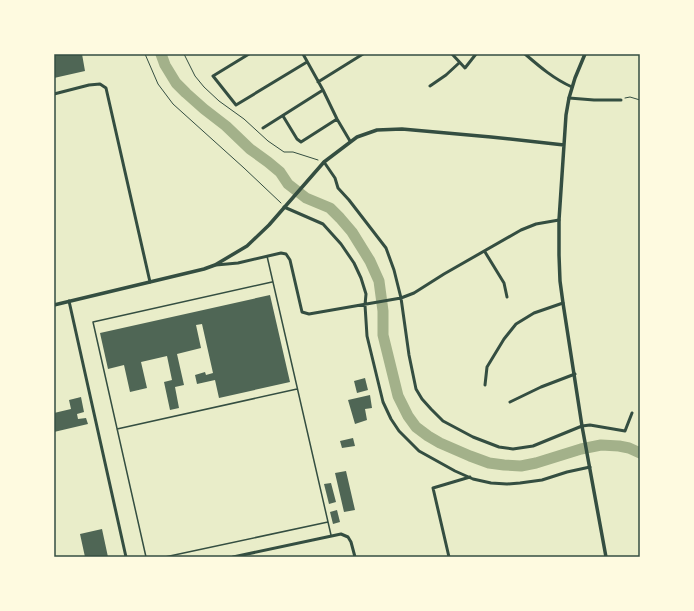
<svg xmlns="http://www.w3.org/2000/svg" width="694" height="611" font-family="Georgia,serif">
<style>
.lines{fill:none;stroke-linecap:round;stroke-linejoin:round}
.river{stroke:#a3b18a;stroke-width:11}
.building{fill:#4f6655}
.path{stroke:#344e41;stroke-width:1}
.service{stroke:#344e41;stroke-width:1.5}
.minor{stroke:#344e41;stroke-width:3}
.tertiary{stroke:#344e41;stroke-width:3.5}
.neatline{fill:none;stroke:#344e41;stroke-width:1.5}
</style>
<rect width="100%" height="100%" fill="#e9edc9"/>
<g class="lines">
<!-- river -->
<path class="river" d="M161,54L165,65L176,83L186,93L204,109L226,126L250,149L268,162L280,172L288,184L306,198L330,208L340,218L352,232L370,261L379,281L383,311V335L398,396L408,416L416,427L428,436L440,443L470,456L489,463L504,465L521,466L536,463L581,449L601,445L619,446L629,448L640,453"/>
</g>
<!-- building -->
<path class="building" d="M54,54H82L85,71L54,78Z
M270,295L290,382L219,398L215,380L197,384L195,375L205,372L206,375L213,373L202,324L196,325L201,348L177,354L184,385L175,387L179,408L170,410L164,382L172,380L167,356L141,362L147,388L130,392L124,365L108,369L100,333Z
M365,378L368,390L357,393L354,381Z
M370,395L372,408L365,409L367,420L355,424L348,400Z
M81,397L84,412L77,414L78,419L86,418L88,424L54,432V413L71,409L69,400Z
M353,438L355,446L342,448L340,441Z
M346,471L355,510L344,512L335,473Z
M331,483L336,502L329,504L324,484Z
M337,510L340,522L333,524L330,512Z
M102,529L108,557H85L80,534Z"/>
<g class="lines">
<!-- path -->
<path class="path" d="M145,54L158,84L173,104L244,168L281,203
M184,54L195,76L204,87L219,101L244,119L268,141L284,152H293L318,160
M625,98L630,97L640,100"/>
<!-- service -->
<path class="service" d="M267,256L331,535
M117,429L297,389
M146,557L93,322L272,282
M165,557L328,522"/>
<!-- minor -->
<path class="minor" d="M249,54L213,76L236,105L307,62
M303,54L323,90L337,119L350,141
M452,54L465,68L476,54
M525,54C540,67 554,79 572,87
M318,82L363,54
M430,86L446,75L459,63
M54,94L89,85L100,84L106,88L150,282
M569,98L594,100H621
M283,116L297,139L301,142L337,119
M263,128L323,90
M324,162L335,178L338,188L349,200L386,248L394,270L401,298L409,355L416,389L422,399L431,409L443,421L473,437L499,447L513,449L533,446L582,426L590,425L625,431L632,413
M284,207L323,224L341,244L354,263L361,278L366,294L365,305L367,336L383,402L391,419L399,431L419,451L455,471L473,479L491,483L507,484L520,483L542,480L567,472L590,467
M485,252L504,283L507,297
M216,265L238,263L281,253L286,254L290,260L302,312L309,314L401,298L414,293L444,274L521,230L536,224L559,220
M69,301L126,557
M485,385L487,367L504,339L516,324L534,313L563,303
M510,402L541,387L575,374
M233,557L341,534L348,537L351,542L355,557
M449,557L433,488L470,477"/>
<!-- tertiary -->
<path class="tertiary" d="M585,54L575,78L569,98L566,115L559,220V255L560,281L563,303L582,426L606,557
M54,305L204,269L215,265L247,246L269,225L324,162L357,137L377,130L402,129L491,137L564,145"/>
</g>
<!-- border -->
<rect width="694" height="611" fill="none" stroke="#fefae0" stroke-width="110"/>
<rect x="55" y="55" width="584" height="501" class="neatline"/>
</svg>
